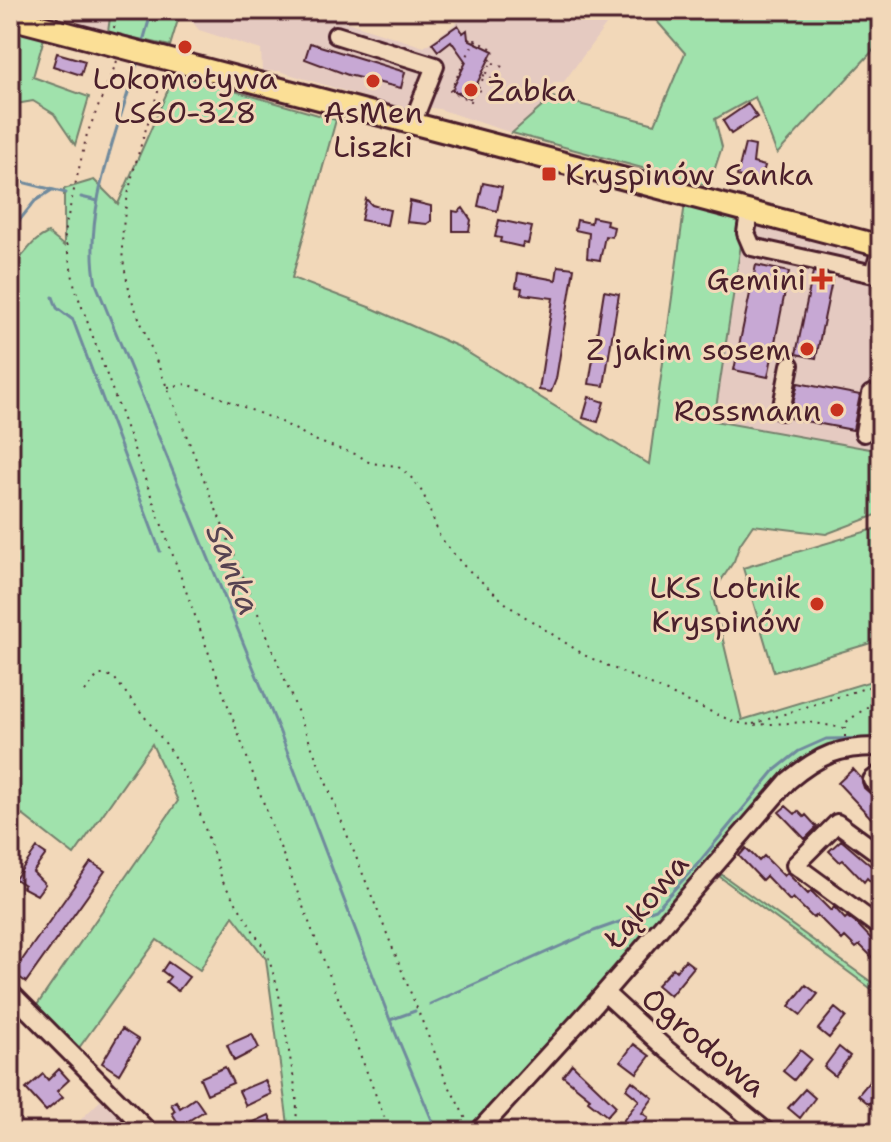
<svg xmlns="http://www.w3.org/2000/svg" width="891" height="1142" font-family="'Shantell Sans',sans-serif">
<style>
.built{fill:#e5cac1}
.green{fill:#a0e2ac;stroke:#75806c;stroke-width:2}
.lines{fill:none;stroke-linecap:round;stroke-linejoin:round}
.stream{stroke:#6f8a9d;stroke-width:3}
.building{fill:#c7a8d4;stroke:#4a1f2b;stroke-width:2}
.minor-casing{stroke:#4a1f2b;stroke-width:22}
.major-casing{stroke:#4a1f2b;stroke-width:26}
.path{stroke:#4a1f2b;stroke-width:2;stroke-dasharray:2 6;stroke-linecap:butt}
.minor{stroke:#f2d8b9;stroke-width:16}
.major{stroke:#fbdf96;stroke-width:20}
.poi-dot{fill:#c8321e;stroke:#f2d8b9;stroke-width:3}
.labels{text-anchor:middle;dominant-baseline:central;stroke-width:6;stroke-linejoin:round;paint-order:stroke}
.poi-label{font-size:30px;fill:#4a1f2b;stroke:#f2d8b9;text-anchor:end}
.street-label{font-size:30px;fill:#4a1f2b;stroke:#f2d8b9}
.water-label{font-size:32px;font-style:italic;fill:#564351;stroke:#f2d8b9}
</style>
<rect width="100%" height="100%" fill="#f2d8b9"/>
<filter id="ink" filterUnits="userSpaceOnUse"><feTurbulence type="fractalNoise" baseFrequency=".0125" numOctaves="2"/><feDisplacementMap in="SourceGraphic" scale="16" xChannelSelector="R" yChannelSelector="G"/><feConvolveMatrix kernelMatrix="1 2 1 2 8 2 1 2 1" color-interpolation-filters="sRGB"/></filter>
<g filter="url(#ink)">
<!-- built -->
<path class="built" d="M52,10H111L108,32L78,24L79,17Z
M194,10H310L424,47L473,10H617L563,83H553L555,94L512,133L439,109L413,105L410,111L279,71H262L261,50L199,30L191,20Z
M745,218L881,257V451L714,421Z
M104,1097L140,1132H68Z"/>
<!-- green -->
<path class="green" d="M111,10H181L170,46L108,32Z
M647,10H881V42L777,154L755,97L715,119L722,147L709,186L512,133L553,97L655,124L685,53Z
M10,29L44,38L33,77L89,97L75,145L54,114L33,101L10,105Z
M175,74L336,120L292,278L374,309L457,346L649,464L685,203L745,218L714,421L881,451V511L879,514L826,534L753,525L740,544L734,561L712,594L742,720L881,678V744L784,777L733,830L662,917L470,1132H289L266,959L233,916L200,970L157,940L76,1052L35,1008L178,801L152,744L74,855L10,805V267C28,255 27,243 48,233L64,246V189L94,180L118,204Z
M881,527V640L774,672L743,568Z
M721,874L881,989V996L720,877Z"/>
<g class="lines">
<!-- stream -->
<path class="stream" d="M10,35L11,29
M142,45L152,10
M138,60C118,130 82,212 96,284L279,730L390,1020L437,1132
M10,179L66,193
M81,197L98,201
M10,232L35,201L52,190
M53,297L57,308L73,320L160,551
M430,1004L594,931L656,909L695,867L775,770L799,751L826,739L881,738
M390,1020L415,1011"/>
</g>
<!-- building -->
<path class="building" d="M458,25L463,33L467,30L468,39L493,51L470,98L452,90L466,62L451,41L438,51L432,43Z
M310,43L405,72L401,88L348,75L305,59Z
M57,53L85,61L81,75L53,66Z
M748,104L757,117L731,134L723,121Z
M745,144L755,146L753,163L765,166L760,182L737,176Z
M483,183L502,187L497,211L478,206Z
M366,199L372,205L390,210L387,225L361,220Z
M410,201L431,206V221L427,224L407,222Z
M463,208L471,220L469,231H453V211L458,212Z
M592,217L607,220L606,225L614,227L612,237L605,236L600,260L587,258L589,233L575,230L577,220L591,223Z
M499,220L532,227L528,244L523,243L522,247L500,242L501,238L495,237Z
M756,265L789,272L768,377L734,370Z
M558,266L574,268L556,379L551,392L539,390L553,298L521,294L522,288L516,287L518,273L556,280Z
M813,272L833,276L816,358L796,354Z
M604,291L619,294L604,386L589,384Z
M798,383L860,395L853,430L789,418Z
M589,397L604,402L598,422L583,418Z
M853,769L861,778L864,788L874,797L881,800V812L873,820L838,783Z
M786,806L795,814L798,811L804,817L806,815L817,827L805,839L779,812Z
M841,840L876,870L874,872L881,879V892L867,878L864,882L843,860L840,862L829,851Z
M37,848L46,854L33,872L45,884L37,895L22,887L24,885L15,879Z
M746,848L759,861L764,856L784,876L787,873L808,894L811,891L831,911L834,907L845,919L847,917L858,925L881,949V966L860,945L856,948L845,937L842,940L817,915L813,918L793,898L790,901L766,876L762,880L739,856Z
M91,862L105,871L26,982L13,973Z
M685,960L694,967L670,996L657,985L673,968L676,971Z
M168,962L189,977L178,991L166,982L170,977L162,971Z
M806,985L818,994L801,1015L789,1006Z
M835,1008L846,1017L829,1038L818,1029Z
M122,1029L139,1040L119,1074L102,1063Z
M252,1034L259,1048L234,1061L227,1045Z
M634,1044L650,1056L637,1073L621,1061Z
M839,1047L850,1056L835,1076L824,1067Z
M800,1050L811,1059L794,1080L783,1071Z
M572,1064L616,1106L607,1116L588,1101L590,1098L563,1076Z
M225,1067L233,1083L207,1094L200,1078Z
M59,1069L69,1080L57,1091L63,1097L46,1111L26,1089L43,1074L48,1080Z
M874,1076L881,1082V1088L869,1104L858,1095Z
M265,1080L271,1094L246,1106L239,1091Z
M632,1081L653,1098L642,1113L648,1117L641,1132L623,1121L639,1100L626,1089Z
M805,1089L815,1098L800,1118L788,1108Z
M195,1098L204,1111L180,1126L172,1113L175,1111L171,1104L176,1101L180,1108Z
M269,1115L276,1129L270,1132H232Z"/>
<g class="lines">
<!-- minor casing -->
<g class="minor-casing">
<path id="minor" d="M336,35L435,66L412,124
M749,213L746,233L752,247L874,274L881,247
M781,411L790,365
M864,433L871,394
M881,773L872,780L881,789
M881,855L837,823L795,865L881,928
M10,992L149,1132
M605,993L666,1049L767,1132
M478,1132L593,1006L788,781C819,755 840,746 881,747"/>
</g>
<!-- major casing -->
<g class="major-casing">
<path id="major" d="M10,18L881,246"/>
</g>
<!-- path -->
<path class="path" d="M114,28L118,10
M475,40L495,50L490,61L492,62L471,101L450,91Z
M117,61L87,134L64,233L75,288L275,834L390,1132
M493,63L505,68
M483,75L498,82
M163,76C146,131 122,191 122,250C123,266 128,283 131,298L445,1078L467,1121
M479,90L492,97
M168,387L187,384L283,423L319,442L358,455L370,463L397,466L410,476L423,493L440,537L463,565L510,607L586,656L734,722L752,725L808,722L844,728
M872,441L881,458
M85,692L98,675H108L115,679L169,748L191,787L223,882L267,953L278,989L294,1080L297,1103L296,1132
M753,724L881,683
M845,737V723L881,697"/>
<!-- minor -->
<use href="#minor" class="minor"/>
<!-- major -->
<use href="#major" class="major"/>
</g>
</g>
<!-- markers -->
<g class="poi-dot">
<circle cx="185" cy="47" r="8"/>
<circle cx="373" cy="81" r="8"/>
<circle cx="471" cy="90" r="8"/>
<rect x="541" y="166" width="16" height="16" rx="4"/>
<path d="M818 267h8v8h8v8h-8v8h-8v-8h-8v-8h8z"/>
<circle cx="807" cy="349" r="8"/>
<circle cx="837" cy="410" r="8"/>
<circle cx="817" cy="604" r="8"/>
</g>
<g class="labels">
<!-- poi labels -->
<g class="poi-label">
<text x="185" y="78" text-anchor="middle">Lokomotywa<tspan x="185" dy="34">LS60-328</tspan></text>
<text x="487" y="90" text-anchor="start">Żabka</text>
<text x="373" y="112" text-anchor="middle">AsMen<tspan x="373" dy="34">Liszki</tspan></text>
<text x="565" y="174" text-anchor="start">Kryspinów Sanka</text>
<text x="806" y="279">Gemini</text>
<text x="791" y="349">Z jakim sosem</text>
<text x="821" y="410">Rossmann</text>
<text x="801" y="587">LKS Lotnik<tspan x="801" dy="34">Kryspinów</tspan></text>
</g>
<!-- street labels -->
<g class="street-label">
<text transform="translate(646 901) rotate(-50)">Łąkowa</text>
<text transform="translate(704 1042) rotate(40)">Ogrodowa</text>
</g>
<!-- water labels -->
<g class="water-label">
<text transform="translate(234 569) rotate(68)">Sanka</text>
</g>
</g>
<!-- margin -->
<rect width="891" height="1142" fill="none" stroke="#f2d8b9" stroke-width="40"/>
<rect x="20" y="20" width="851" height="1102" fill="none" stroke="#4a1f2b" stroke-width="3" filter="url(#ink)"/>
</svg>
